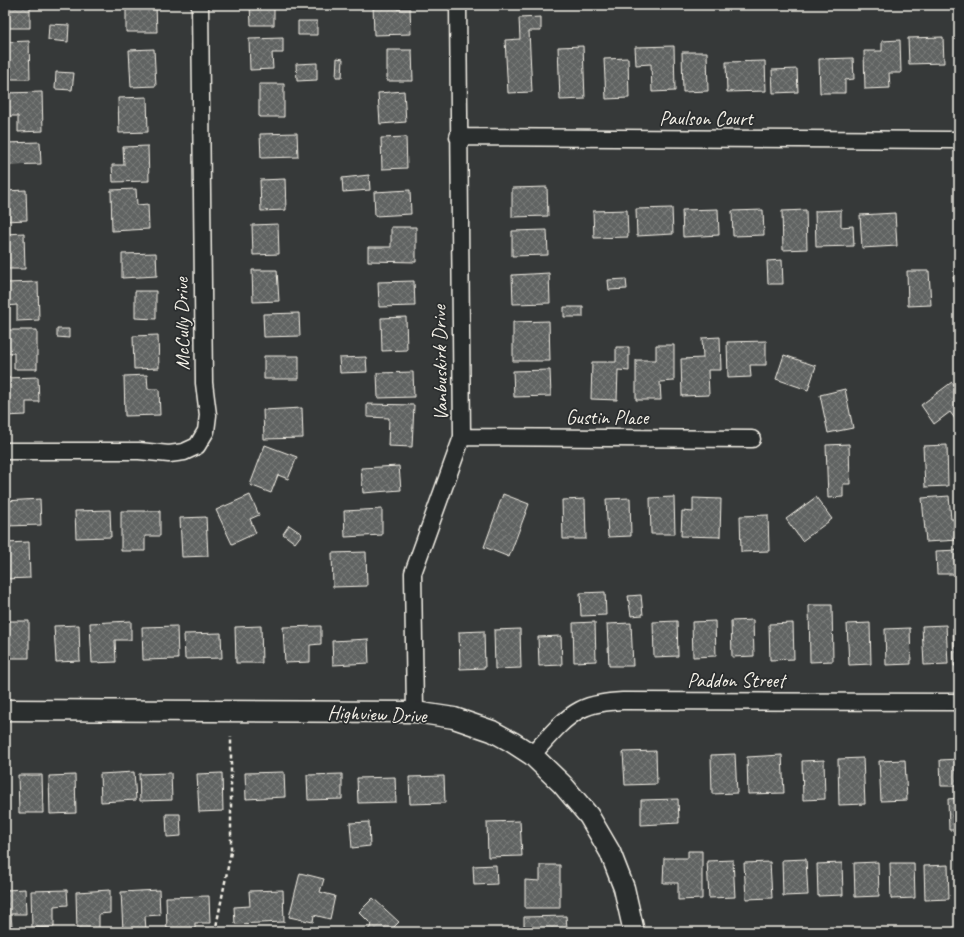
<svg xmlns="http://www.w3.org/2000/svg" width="964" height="937" font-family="Caveat,sans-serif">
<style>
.building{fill:url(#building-cross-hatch);stroke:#f4f1e8}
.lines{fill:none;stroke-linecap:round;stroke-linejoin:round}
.minor-casing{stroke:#f4f1e8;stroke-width:19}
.tertiary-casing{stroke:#f4f1e8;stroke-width:23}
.path{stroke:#f4f1e8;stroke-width:2.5;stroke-dasharray:4 3;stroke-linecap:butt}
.minor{stroke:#2a2d2e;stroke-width:16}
.tertiary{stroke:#2a2d2e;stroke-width:20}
.labels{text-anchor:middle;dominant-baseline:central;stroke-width:3.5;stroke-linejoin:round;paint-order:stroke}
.street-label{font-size:20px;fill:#f4f1e8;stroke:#2a2d2e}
</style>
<defs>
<pattern id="building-cross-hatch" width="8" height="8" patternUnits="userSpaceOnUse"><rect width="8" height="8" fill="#616362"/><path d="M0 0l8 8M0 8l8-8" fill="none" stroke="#787a78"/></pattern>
</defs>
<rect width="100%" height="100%" fill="#363939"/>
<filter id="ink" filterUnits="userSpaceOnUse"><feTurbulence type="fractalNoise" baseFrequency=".025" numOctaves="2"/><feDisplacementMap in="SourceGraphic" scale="8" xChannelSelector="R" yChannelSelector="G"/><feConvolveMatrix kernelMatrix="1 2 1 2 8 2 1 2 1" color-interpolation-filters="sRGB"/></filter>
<g filter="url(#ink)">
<!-- building -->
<path class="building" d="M6,5H30V28H6Z
M126,5H156L157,32H126Z
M250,5H274V25H251Z
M373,5H397V9H410L411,34L374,35Z
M541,17V31H529L532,92L508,93L505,40L520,39L519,18Z
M298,21H317V35H298Z
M49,24L69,25L68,42L48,40Z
M943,37L944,63L909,64L908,38Z
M283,38V53H272L273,69L250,70L249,39Z
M900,40L901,73H889L890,88L865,89L864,51H882V41Z
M29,41L30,79H5V42Z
M583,46L585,99L560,100L558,47Z
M674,46L675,91L652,92L651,64L636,65L635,47Z
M154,49L156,86L131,87L129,50Z
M387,50H412L413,81H387Z
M682,52H707L708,91L683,92Z
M337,58L343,59L342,77H336Z
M628,58L629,98L606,99L604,59Z
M853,58L854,79L845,80V93H820L819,59Z
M765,61L766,91L727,92L726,62Z
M317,63V80L297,81L296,64Z
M797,69L798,92L773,93L772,70Z
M56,72L74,73L72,90L55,89Z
M259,84H284V117H259Z
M404,91L406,122L380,124L378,93Z
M42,92L43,131L18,132V116H5V93Z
M147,97L148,132L119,133L118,98Z
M297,133L298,157L261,158L260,134Z
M406,137L407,168L382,169L381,138Z
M40,142L41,164L5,165V143Z
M148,146L149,181L113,182L112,165H124L123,147Z
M369,175L370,190L343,192L342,178Z
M285,179L286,210L261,211L260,180Z
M547,187L548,216L512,217V188Z
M136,189L137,205L148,204L149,229L112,231L111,190Z
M26,190L27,220L5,221V191Z
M410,190L411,214L375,216L374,192Z
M672,208L673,234L637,236L636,209Z
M718,209L719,235L683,237L682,210Z
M627,210L628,237L594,238L593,211Z
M763,210L764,235L733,236L732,211Z
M806,210L807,249L783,250L782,211Z
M841,210V227L853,226L854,246L816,247L815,211Z
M895,213L897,246L862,248L860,215Z
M278,224L279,254L253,255L252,225Z
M391,227H416V262L368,261V247H391Z
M547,230L548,255L512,256V231Z
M24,233L25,269H5V234Z
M156,253L157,276L122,278V254Z
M782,260L783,284H768L767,261Z
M252,270H277L279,301L253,302Z
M907,271H929L931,305L908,306Z
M549,273L550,303L513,304L512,275Z
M959,276V300L953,277Z
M626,279L627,289L609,290L608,280Z
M414,281L415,306L379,307L378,282Z
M38,282L39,320L17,321V305L5,306V283Z
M135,291H156V319L135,318Z
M564,307H583V317H564Z
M299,313L300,336L264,337L263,314Z
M406,317L407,350L382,351L381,318Z
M549,321L550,361H513V322Z
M57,329H69V338L57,337Z
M5,330H37V369H14V353H5Z
M158,335L159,368L134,369L133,336Z
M720,337L721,370H708L709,395L682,396L681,359L703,358L702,338Z
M766,341V365H750L751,377L728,378L727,342Z
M656,345H674V381L660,382L661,400H636V360H656Z
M616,347H629V371L618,370L617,400L591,399L592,362H616Z
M784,355L816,366L808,390L776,379Z
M264,356H299V379H264Z
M366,357L367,372L340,373L339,358Z
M550,370L551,396L514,397L513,371Z
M413,372L414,397L378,398L377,373Z
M147,375L148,389H159L160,415L125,416L124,376Z
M38,377L39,402H26V415L5,416V378Z
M952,382L959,391V424L950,412L934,424L921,405Z
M845,389L853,428L828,433L820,395Z
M367,404L414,405L412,447L388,446L389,418L367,417Z
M302,408L303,438L264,439L263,410Z
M849,444L850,484H843V497L828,498L826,445Z
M265,445L297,457L288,479L278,475L271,493L250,485Z
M947,445L948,486L925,487L923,446Z
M399,466L401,490L363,493L361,468Z
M503,494L529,504L509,557L484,547Z
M250,495L259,515L250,519L256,533L232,544L216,510Z
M949,496L951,519H959V540L926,542L922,498Z
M674,497L675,534H651L650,498Z
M816,497L832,519L802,541L786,519Z
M630,498L631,536L608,537L606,499Z
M693,498L721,499L720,537L681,536L682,511L693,512Z
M40,499L41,525L5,526V501Z
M585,499L586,539H563L562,500Z
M382,509V535L345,537L344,511Z
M110,510L111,537L76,538L75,511Z
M121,511H160V536H145V551H121Z
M768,515L769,551L741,552L740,516Z
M206,517L208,556L182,557L180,518Z
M289,525L302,534L295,543L283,534Z
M29,542L30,578L5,579V543Z
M959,550V574H937L936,551Z
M366,552L367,586L333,587L332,553Z
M605,592L606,615L581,616L580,593Z
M641,595L643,615L631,616L628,596Z
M809,605H832L833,661L810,662Z
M753,620L754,656L732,657L731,621Z
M6,621H29V658H5Z
M131,621V640H115L116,662L92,663L90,623Z
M677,621L678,656L654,657L653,622Z
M715,621L716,656L693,657L692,622Z
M595,622L596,661L574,662L573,623Z
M631,623L633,666H609L607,624Z
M793,623L794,659L770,660L769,624Z
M870,623L871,664L849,665L847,624Z
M79,625L80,661L56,662L54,626Z
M946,625L948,664L924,665L922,626Z
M177,626L178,659L143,660L142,627Z
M261,626L262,663H236L235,627Z
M321,626V644L310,645V662L285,663L283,627Z
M910,628L911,664L886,665L885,629Z
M953,628H959V665L954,666Z
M520,629L521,668L495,669L494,630Z
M484,631L485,668L460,669L459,632Z
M221,633L222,658L185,659L184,634Z
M561,636L562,665L539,666L538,637Z
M368,639L369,663L333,665L332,641Z
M656,751L657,784L625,785L623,752Z
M735,754L737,793L712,794L711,755Z
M782,755L784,793L748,794L747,757Z
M863,758L865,804L839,805L838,759Z
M959,759V786H941L940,760Z
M824,760L825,799L803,800L802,761Z
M905,760L907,800L881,801L879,761Z
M134,772L136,800L101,802L100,774Z
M284,772L285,797L246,799L245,773Z
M171,773L172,800L140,801L139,774Z
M222,773L223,811L199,812L197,774Z
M342,774V799L308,800L307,775Z
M18,775H42L43,813H19Z
M75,775L76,813L50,814L49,776Z
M444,776L445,803L410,804L409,777Z
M395,777L396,802L358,803L357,778Z
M959,798V830H949L948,799Z
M678,799L679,823L641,825V800Z
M166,814H180L181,836L167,837Z
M520,821L522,856L488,857L487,822Z
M369,822L370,846L352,848L350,823Z
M688,851H702V899L678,900V883H663L664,858H688Z
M806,859L808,895L783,896L782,860Z
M733,860L735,897L709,898L707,861Z
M770,862L772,898L746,899L744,863Z
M878,862L879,896L855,897L854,863Z
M842,863L843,895L818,896L817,864Z
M890,863H914L915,898L891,899Z
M496,865L497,884L474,885L473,866Z
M540,865H560V908H525V880L540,881Z
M948,865L949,899L925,900L924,866Z
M300,873L324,879L320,892L335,896L330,919L314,915L313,922L289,917Z
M25,889L26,914H11L12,927H5V890Z
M67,890L68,905L54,906V927L32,928L31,891Z
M110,890V913L99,914V930L77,931L76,892Z
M159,890L160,915L145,916L146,930L123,931L121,892Z
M283,890L284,922L235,924L234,907L250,906L249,891Z
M209,896L210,923H195V932H167L166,897Z
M373,898L399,922L389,932H366L372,925L359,912Z
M566,916L567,928H580V932H524V917Z"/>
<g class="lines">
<!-- minor casing -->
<g class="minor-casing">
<path id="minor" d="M458,137L954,140
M462,437L752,439
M5,451H139L169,454L184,452L197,446L206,431L208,415L204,383L200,5
M415,712L413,573L462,437L458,5
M532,755C547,739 561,720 580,710C593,703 610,702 624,701L959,702"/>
</g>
<!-- tertiary casing -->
<g class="tertiary-casing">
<path id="tertiary" d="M5,710L415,712L454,718L492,731L512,742L532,755L562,784L589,816L610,852L624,888L634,932"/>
</g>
<!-- path -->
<path class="path" d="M215,932L231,852V736"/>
<!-- minor -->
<use href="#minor" class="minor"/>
<!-- tertiary -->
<use href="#tertiary" class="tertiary"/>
</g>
</g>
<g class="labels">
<!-- street labels -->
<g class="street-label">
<text x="706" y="118">Paulson Court</text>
<text transform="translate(182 324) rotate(-91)">McCully Drive</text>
<text transform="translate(440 363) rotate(-91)">Vanbuskirk Drive</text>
<text x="607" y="417">Gustin Place</text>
<text x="736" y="680">Paddon Street</text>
<text transform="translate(377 714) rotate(2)">Highview Drive</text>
</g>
</g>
<!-- margin -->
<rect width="964" height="937" fill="none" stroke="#2a2d2e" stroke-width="20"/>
<rect x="10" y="10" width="944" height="917" fill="none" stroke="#f4f1e8" stroke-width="1.5" filter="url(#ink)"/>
</svg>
